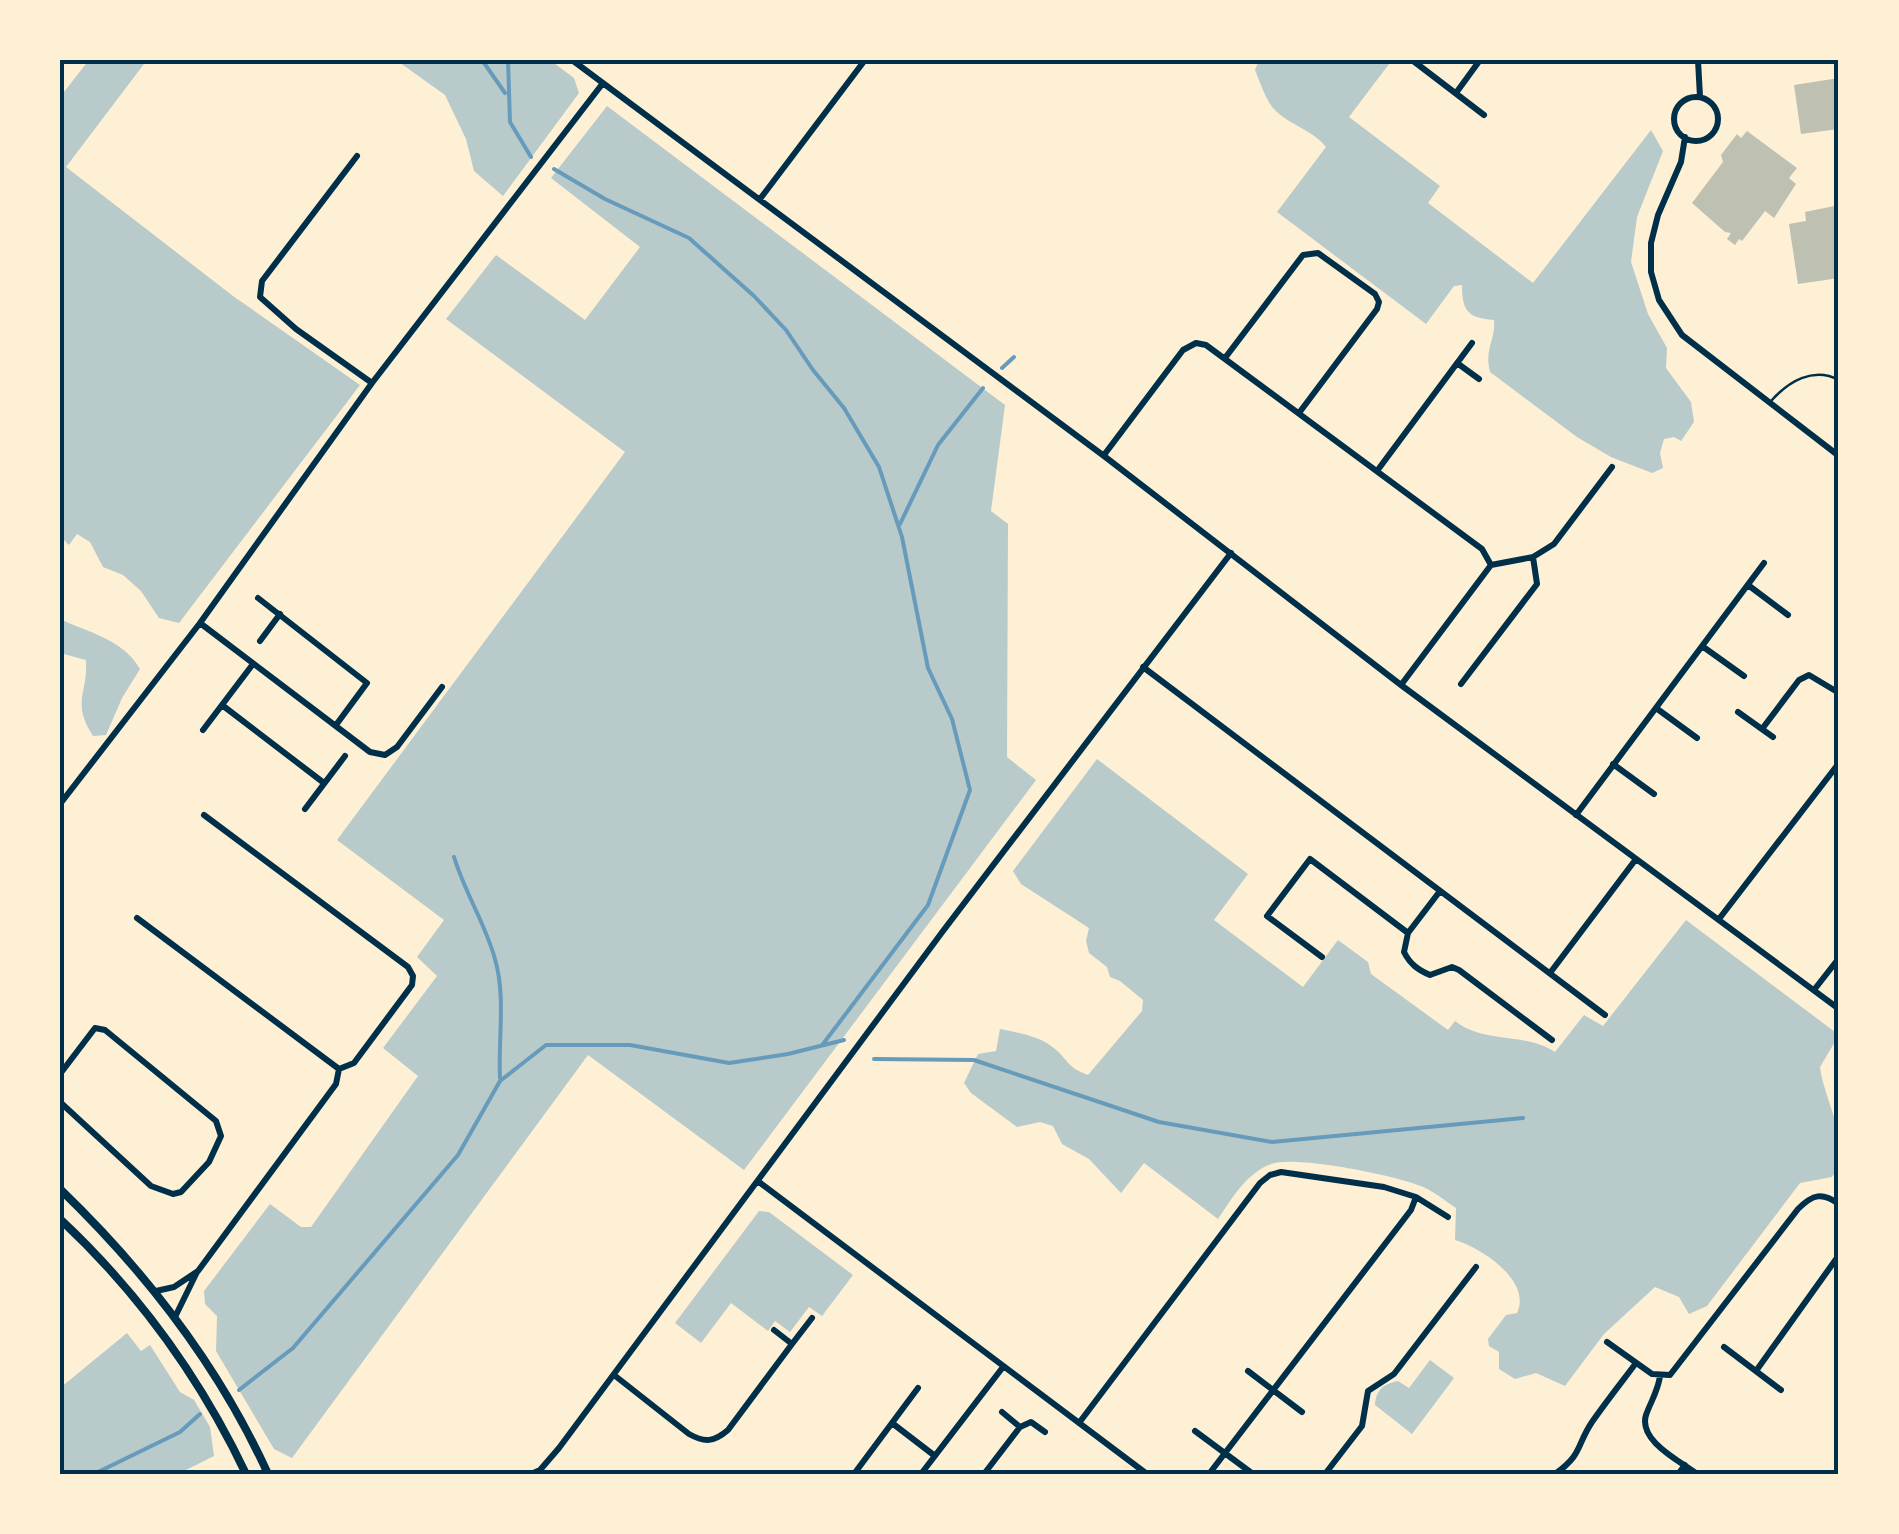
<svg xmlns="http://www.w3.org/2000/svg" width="1899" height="1534" font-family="'DM Sans',sans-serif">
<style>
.green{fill:#b9caca}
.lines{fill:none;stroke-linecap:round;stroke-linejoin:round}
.stream{stroke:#669bbc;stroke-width:4}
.building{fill:#bec0b2}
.service{stroke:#003049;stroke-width:2.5}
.minor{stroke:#003049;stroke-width:6}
.secondary{stroke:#003049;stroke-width:8}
.neatline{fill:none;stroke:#003049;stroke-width:4}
</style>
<rect width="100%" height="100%" fill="#fdf0d5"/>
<!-- green -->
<path class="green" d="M89,60H147L66,167L233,296L360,385L179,623L159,618L141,591L123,575L103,567L90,542L77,534L69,545L60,536V97Z
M396,60H550L574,78L579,93L503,196L474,171L466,139L445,95Z
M1259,60H1392L1349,117L1440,186L1428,203L1533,283L1651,130L1663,151L1637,217L1631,262L1648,314L1667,348L1666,368L1691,402L1694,422L1681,441L1674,437L1664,439L1660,453L1663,468L1652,473L1611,457L1577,437L1490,372C1484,348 1496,340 1494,320C1468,318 1462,311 1462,285L1454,286L1426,324L1277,212L1326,147C1312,129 1288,125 1273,108C1265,98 1260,82 1255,70Z
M607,106L1005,405L991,511L1008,524L1007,757L1036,780L744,1170L588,1055L292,1458L274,1449L216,1351L217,1316L205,1304L204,1291L270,1204L301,1227H311L418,1076L383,1048L437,976L417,957L444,920L337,840L625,452L446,319L496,255L585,320L640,247L551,178Z
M60,619C89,633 123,639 140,669L122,698L106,735L93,736C71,702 88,694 86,660L60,653Z
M1097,759L1248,874L1214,920L1303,987L1338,940L1368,962L1371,974L1448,1030L1455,1021C1484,1044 1524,1032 1555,1052L1584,1015L1603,1026L1686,920L1839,1035L1820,1067C1824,1101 1854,1146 1832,1177L1800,1183L1707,1306L1689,1314L1679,1297L1655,1287L1604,1334L1565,1386L1536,1373L1515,1379L1499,1369V1352L1489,1346L1488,1339L1506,1315L1517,1313C1532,1281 1482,1248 1455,1240L1456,1208C1445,1201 1435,1192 1423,1187C1399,1176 1295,1155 1271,1164C1247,1173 1232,1198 1218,1219L1144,1163L1121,1193L1089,1159L1062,1144L1053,1126L1040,1122L1017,1127L971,1093L964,1083L978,1054L996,1051L1000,1029C1019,1033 1040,1036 1055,1049C1070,1062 1067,1067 1088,1075L1142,1011L1143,1000L1120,981L1110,977L1107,967L1089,953L1086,941L1089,928L1021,884L1013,871Z
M759,1211L769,1212L853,1275L822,1316L809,1307L790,1332L775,1321L768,1331L731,1303L701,1343L675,1323Z
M127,1333L141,1351L150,1345L180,1392L194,1400L210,1427L214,1456L178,1474H60V1388Z
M1430,1360L1454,1378L1412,1434L1375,1405C1376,1389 1384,1384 1398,1381L1409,1388Z"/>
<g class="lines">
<!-- stream -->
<path class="stream" d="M482,60L505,93
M508,60L510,122L531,157
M554,169L605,199L689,238L754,296L786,330L813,370L844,408L879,467L902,537L928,668L952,719L970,790L928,905L823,1044
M1002,368L1014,357
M900,524L938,445L983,388
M454,857C465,893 485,923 495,959C506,997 498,1039 500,1078
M874,1059L974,1060L1159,1122L1272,1142L1523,1118
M239,1390L293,1348L458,1155L500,1081L546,1045H630L729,1063L788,1054L844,1040
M94,1474L180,1432L200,1414"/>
</g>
<!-- building -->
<path class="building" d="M1839,78V129L1801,134L1794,85Z
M1747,131L1797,168L1789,178L1796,184L1774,218L1765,211L1742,241L1739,239L1735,245L1727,239L1731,233L1725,232L1692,203L1723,162L1721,155L1737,134L1741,138Z
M1839,205V278L1798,284L1789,224L1806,221L1805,212Z"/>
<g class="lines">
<!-- service -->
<path class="service" d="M1771,401C1788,382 1813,366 1839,380"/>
<!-- minor -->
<path class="minor" d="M572,60L1104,456L1401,685L1839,1009
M1412,60L1484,115
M1698,60L1700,97
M1456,93L1480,60
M1674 119a22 22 0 1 1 44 0a22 22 0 1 1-44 0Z
M1685,137L1681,162L1658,215L1651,243V272L1659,300L1682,335L1839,456
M357,156L262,281L260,297L296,329L372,383
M760,199L865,60
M1225,358L1303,255L1318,253L1375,294L1379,302L1377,309L1299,413
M1457,363L1479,379
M1104,455L1183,350L1196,343L1206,345L1482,549L1491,565
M1377,471L1472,343
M1491,565L1533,557L1554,544L1612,467
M1748,585L1788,615
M258,598L367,683L336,725
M200,623L370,752L385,755L397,747L442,687
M260,641L280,614
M1702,646L1744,676
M1143,667L1605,1015
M1461,684L1537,584L1533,557
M1401,685L1491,565
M222,705L324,783
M1656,708L1697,738
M1738,712L1773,737
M1762,729L1799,680L1809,675L1839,693
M203,730L253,664
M1613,764L1654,794
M60,804L200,623L372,383L603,83
M305,809L345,756
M1576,815L1764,563
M1440,891L1408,933L1404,952C1410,964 1418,970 1430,975L1452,967L1459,970L1552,1040
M137,918L339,1069
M1719,919L1839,763
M1322,957L1267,916L1310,859L1408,933
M1550,973L1636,859
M1814,990L1839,958
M60,1074L95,1028L105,1030L216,1121L221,1136L209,1162L181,1192L173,1194L151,1186L60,1102
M759,1182L1147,1474
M156,1291L174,1287L198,1271L336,1084L339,1069L354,1063L412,985L413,976L408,967L204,815
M175,1317L197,1272
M774,1330L792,1344L812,1318
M1607,1342L1652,1374L1670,1375L1798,1209C1813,1194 1822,1192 1839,1204
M1724,1347L1781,1390
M1248,1371L1302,1412
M1756,1371L1839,1255
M614,1375L689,1434C705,1443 714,1442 728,1430L792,1344
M1660,1376C1658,1391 1651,1401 1646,1415C1638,1441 1680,1461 1697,1474
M1002,1412L1020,1427
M892,1423L935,1456
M1079,1423L1260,1183L1270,1175L1281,1172L1384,1187L1416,1197L1448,1217
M1195,1431L1253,1474
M531,1474L540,1470L559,1448L943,931L1231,553
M854,1474L918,1388
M921,1474L1003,1367
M984,1474L1020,1427L1031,1422L1045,1432
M1209,1474L1411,1210L1416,1197
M1325,1474L1362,1426L1368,1391L1394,1374L1476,1267
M1555,1474C1583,1454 1576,1446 1592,1422C1606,1402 1621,1383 1636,1363
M1678,1474L1685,1465"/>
<!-- secondary -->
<path class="secondary" d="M60,1189C146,1272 218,1364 268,1474
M60,1219C138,1292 200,1377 246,1474"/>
</g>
<!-- border -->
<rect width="1899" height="1534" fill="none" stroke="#fdf0d5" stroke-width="125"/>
<rect x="62" y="62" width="1774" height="1410" class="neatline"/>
</svg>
